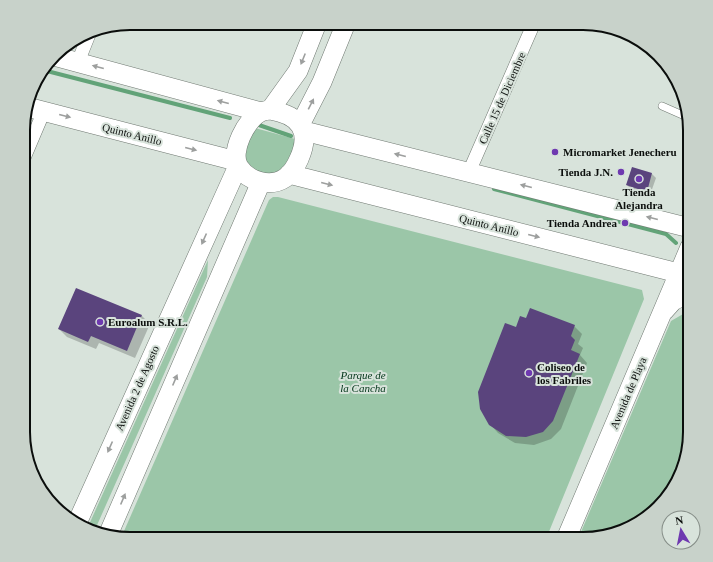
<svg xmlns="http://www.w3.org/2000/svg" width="713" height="562" font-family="Georgia,serif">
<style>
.green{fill:#9bc6a8}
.shadow{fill:#0003}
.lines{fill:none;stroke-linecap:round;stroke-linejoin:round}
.stream{stroke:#62a378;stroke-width:4}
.building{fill:#5a447d}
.lane-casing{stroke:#707972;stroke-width:8}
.street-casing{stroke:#707972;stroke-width:14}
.secondary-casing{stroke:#707972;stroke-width:20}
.lane{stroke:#fff;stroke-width:7}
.street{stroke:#fff;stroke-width:13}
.secondary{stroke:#fff;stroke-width:19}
.oneway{fill:#9d9f9e}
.poi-dot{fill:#6e39b0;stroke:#d8e3db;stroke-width:1.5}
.labels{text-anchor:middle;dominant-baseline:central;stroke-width:4;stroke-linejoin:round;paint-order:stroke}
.street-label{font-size:11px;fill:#0b0e0c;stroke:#d8e3db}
.poi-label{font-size:11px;font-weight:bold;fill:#0b0e0c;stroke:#d8e3db;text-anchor:start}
.park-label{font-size:11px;font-style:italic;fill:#003418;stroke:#d8e3db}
.rim{fill:none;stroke:#0b0e0c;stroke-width:2}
</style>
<rect width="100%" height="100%" fill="#d8e3db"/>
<!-- green -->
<path class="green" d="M24,116L30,120L32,126L24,143Z
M255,128L299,140L294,153L282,170L271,176L245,168L246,146Z
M273,197H278L642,290L644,299L546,539L121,538L269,200Z
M208,260L207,277L94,532L87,529Z
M690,310V439L682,473L663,503L624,531L578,539L671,321Z"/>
<!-- shadow -->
<path class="shadow" d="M632,168L652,174L656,178L650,195L631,189L627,185Z
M76,289L142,316L150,324L135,358L99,343L96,349L67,337L59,329Z
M574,326L582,334L578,344L583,348L580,355L587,363L561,429L551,439L534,445L515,443L498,433L490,424L516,329Z"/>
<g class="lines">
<!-- stream -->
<path class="stream" d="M43,70L230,118
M256,124L291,136
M494,189L666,234L676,243"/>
</g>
<!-- building -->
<path class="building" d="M632,167L652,173L647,192L626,185Z
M76,288L142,315L127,351L91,336L88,342L58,329Z
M530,308L575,325L571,336L575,340L571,350L580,354L553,421L543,432L526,437L506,436L489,425L480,409L478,392L505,323L516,327L520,316L526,318Z"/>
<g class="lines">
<!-- lane casing -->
<g class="lane-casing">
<path id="lane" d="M662,106L687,117"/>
</g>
<!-- street casing -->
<g class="street-casing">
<path id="street" d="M78,62L90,32
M24,158L44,111
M469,172L534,23"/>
</g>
<!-- secondary casing -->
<g class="secondary-casing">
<path id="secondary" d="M54,56L261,112
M27,107L236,161
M270,110C299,115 312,130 299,159C296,166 291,174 285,178C270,188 248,181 239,167C229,152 247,118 261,112C264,111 268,110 270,110Z
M270,110L298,71L317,23
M300,125L322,82L346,23
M304,131L690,228
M289,174L690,276
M664,311L673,301L690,292
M77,523L238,166
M108,535L261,182
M566,539L690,247"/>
</g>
<!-- lane -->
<use href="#lane" class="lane"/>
<!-- street -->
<use href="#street" class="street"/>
<!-- secondary -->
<use href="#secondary" class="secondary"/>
</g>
<!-- one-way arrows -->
<defs><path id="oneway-solid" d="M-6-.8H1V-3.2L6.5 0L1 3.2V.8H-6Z"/></defs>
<g class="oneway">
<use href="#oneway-solid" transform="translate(303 59) rotate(112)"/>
<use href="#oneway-solid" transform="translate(98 67) rotate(-165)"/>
<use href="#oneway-solid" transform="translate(223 102) rotate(-165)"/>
<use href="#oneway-solid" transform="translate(311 104) rotate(-63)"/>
<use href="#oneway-solid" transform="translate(65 116) rotate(14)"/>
<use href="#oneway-solid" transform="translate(191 149) rotate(14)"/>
<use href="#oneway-solid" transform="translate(400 155) rotate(-166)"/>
<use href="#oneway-solid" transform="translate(327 184) rotate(14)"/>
<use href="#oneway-solid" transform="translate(526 186) rotate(-166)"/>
<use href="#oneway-solid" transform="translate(652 218) rotate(-166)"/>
<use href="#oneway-solid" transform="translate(534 236) rotate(14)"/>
<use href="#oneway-solid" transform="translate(204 239) rotate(114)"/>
<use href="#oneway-solid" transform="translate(175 380) rotate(-67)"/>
<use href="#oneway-solid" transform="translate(110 447) rotate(114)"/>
<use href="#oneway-solid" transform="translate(123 499) rotate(-67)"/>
</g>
<!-- markers -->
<g class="poi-dot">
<circle cx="555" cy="152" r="4"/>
<circle cx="621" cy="172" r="4"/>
<circle cx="639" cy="179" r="4"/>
<circle cx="625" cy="223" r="4"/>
<circle cx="100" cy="322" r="4"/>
<circle cx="529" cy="373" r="4"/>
</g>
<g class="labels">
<!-- street labels -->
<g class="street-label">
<text transform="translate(502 98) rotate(-66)">Calle 15 de Diciembre</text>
<text transform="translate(132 134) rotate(14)">Quinto Anillo</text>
<text transform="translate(489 225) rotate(14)">Quinto Anillo</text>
<text transform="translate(137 388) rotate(-66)">Avenida 2 de Agosto</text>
<text transform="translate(628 393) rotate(-67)">Avenida de Playa</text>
</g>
<!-- poi labels -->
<g class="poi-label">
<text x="563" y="152">Micromarket Jenecheru</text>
<text x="613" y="172" text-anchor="end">Tienda J.N.</text>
<text x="639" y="192" text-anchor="middle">Tienda<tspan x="639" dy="13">Alejandra</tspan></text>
<text x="617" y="223" text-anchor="end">Tienda Andrea</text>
<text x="108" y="322">Euroalum S.R.L.</text>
<text x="537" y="367">Coliseo de<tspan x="537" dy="13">los Fabriles</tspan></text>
</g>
<!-- park labels -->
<g class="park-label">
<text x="363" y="375">Parque de<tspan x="363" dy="13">la Cancha</tspan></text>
</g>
</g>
<!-- crop -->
<path d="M0 0H713V562H0ZM130 30H583A100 100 0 0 1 683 130V432A100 100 0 0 1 583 532H130A100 100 0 0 1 30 432V130A100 100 0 0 1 130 30Z" fill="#c8d2ca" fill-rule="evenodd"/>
<path class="rim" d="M130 30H583A100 100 0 0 1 683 130V432A100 100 0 0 1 583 532H130A100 100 0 0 1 30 432V130A100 100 0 0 1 130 30Z"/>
<!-- north arrow -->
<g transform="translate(681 530) rotate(350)"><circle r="19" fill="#d8e3db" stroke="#868e88"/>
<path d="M0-3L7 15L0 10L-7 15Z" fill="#6e39b0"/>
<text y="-6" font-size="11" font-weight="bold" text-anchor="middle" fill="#0b0e0c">N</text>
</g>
</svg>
